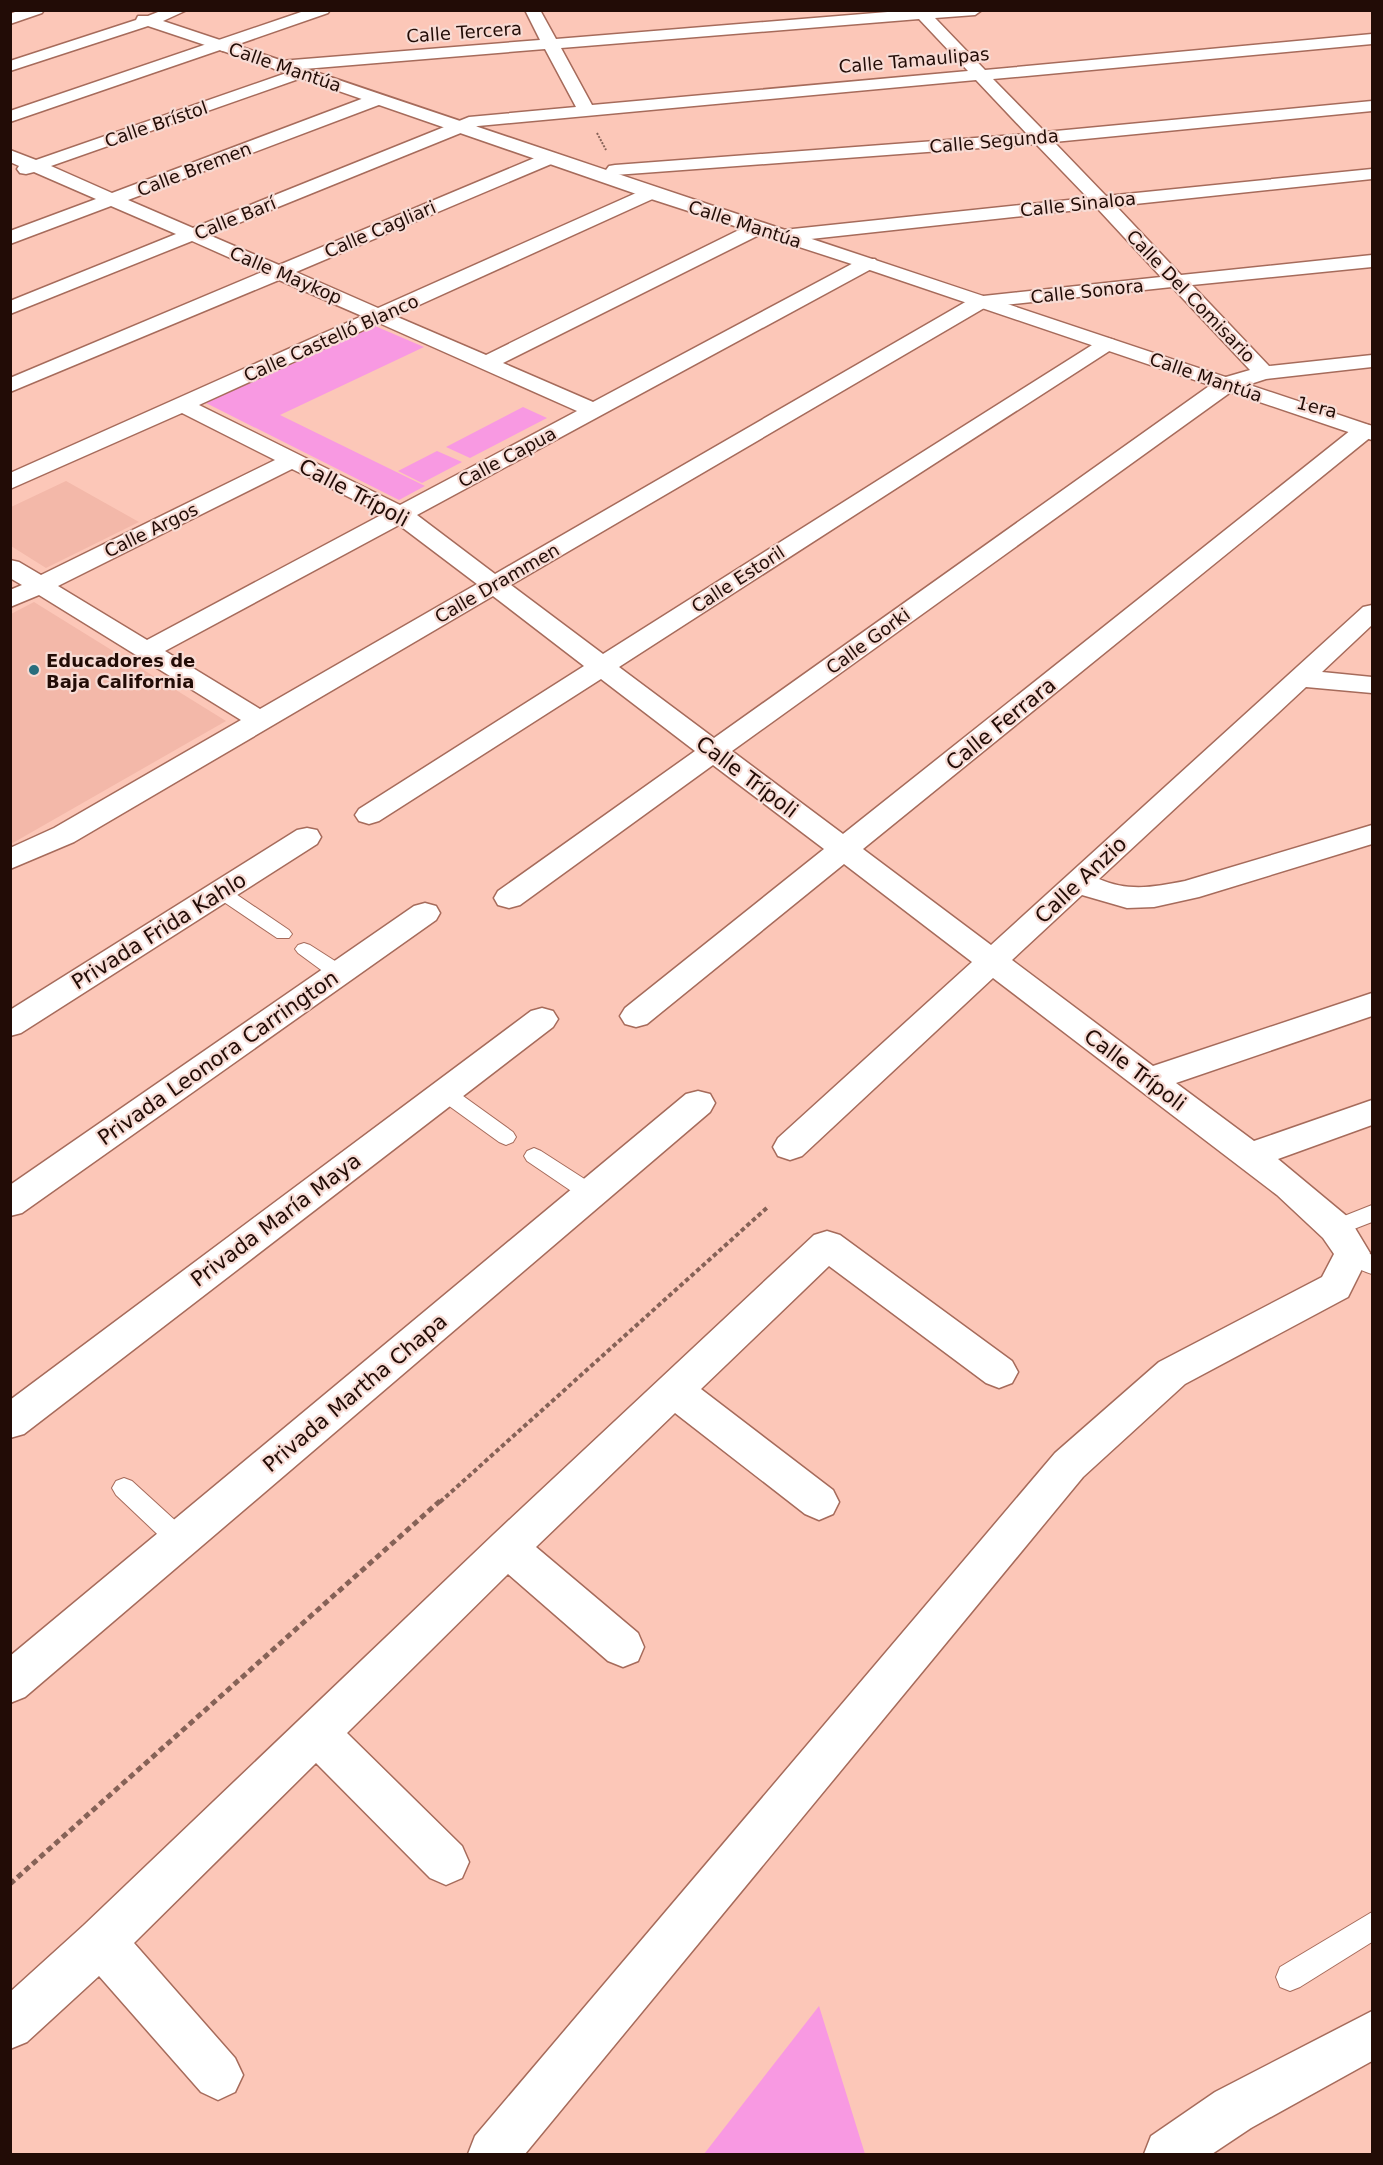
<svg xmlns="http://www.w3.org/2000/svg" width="1383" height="2165" font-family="'DejaVu Sans',sans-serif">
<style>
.built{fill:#f3b8a9}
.green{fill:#f899e2}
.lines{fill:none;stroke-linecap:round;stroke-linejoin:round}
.service-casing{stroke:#a66b5b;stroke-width:2}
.minor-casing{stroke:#a66b5b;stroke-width:3}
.tertiary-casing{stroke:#a66b5b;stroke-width:3}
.path-far2{stroke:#866257;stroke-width:2;stroke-dasharray:2 1.5;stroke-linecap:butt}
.path-far1{stroke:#866257;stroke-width:4;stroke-dasharray:4.5 3;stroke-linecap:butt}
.path{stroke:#866257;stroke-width:5;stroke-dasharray:6 4;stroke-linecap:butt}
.service{fill:#fff;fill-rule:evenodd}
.minor{fill:#fff;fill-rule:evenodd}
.tertiary{fill:#fff;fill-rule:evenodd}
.poi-dot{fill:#286d7d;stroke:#f7dbd4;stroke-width:2}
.labels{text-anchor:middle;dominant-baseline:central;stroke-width:4.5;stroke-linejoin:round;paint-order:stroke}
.far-street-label{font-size:18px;fill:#220c06;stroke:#f7dbd4}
.far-poi-label{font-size:18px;font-weight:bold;fill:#220c06;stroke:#f7dbd4;text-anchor:start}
.street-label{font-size:21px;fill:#220c06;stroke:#f7dbd4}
</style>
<rect width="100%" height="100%" fill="#fcc7b8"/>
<!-- built -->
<path class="built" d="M66,481L139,522L46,568L11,546V507Z
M34,602L226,721L11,844V614Z"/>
<!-- green -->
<path class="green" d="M375,326L424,347L280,415L425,486L399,500L206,403Z
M523,407L547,418L470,458L446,447Z
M437,451L462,462L422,483L398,471Z
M819,2006L865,2154H704Z"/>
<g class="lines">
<!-- service casing -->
<g class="service-casing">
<path id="service" d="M221,886L227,888L289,930L292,934L289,938H277L215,896L212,892L215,888Z
M304,943L310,945L346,968L348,973L346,978L339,979L332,978L298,953L295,949L298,945Z
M445,1086L452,1088L513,1132L516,1137L513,1142L506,1145L499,1142L438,1098L435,1093L438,1088Z
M534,1148L541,1151L597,1187L600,1193L597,1199L590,1201L583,1199L527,1161L524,1156L527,1151Z
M1372,1205V1222L1336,1236L1329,1234L1326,1228L1329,1222Z
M1352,1245L1372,1255V1274C1361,1271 1347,1263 1341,1253L1345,1247Z
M124,1478L132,1481L189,1533L193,1541L189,1549L181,1552L173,1549L116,1495L112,1488L116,1481Z
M1372,1912V1942L1300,1987L1290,1991L1280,1987L1276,1977L1280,1967Z"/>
</g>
<!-- minor casing -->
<g class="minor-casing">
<path id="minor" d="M20,10H44L42,13L10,24V14Z
M163,10H187L163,21L229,43L231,46L223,51L148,26L10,71V61L136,20L138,16H148Z
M525,10H540L556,39L912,10H982L975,15L935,18L985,70L1372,34V44L993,79L1045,132L1372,101V111L1054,142L1106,196L1372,169V179L1116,206L1181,275L1372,255V267L1192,285L1269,366L1372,355V367L1266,379L1235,389L732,751L843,834L1356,426L1364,424L1372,426V436L863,849L991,945L1363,607L1372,605V625L1322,672L1372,677V693L1306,687L1099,879C1128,892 1155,887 1185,881L1372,825V844L1199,897L1154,907L1127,908L1082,895L1012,960L1153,1066L1372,993V1016L1176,1083L1254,1141L1372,1100V1125L1278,1159L1349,1218L1370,1253L1348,1297L1185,1384L1083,1477L525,2154H468L475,2136L1055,1453L1159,1362L1322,1277L1334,1254L1323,1238L1277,1195L993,978L802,1156L790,1160L778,1156L773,1147L778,1138L972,962L844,864L647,1024L636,1027L625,1024L620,1016L625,1008L824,849L713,765L520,905L509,908L498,905L494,898L498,891L695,751L601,679L379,821L369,824L359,821L355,815L359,809L584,666L493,596L74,842L10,869V848L54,828L241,720L39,595L10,607V590L22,585L10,578V560L19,562L41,575L275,460L182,413L10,489V473L362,316L279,280L10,392V378L262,272L192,241L10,314V301L176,234L111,206L10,244V231L96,199L34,172L26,174L20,173L17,169L19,166L10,162V150L36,160L295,70L274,69L272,66L280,61L540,40ZM919,19L968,71L592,105L561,48ZM545,49L576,107L469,117L193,228L128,200L384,103L386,99L378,94L372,95L112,193L51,166L307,76L309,73L304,69ZM976,80L1027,134L615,165L609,166L606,170L609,174L615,175L1036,144L1088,198L783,230L776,232L773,236L776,240L783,242L1097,208L1161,277L974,297L495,574L417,515L875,267L878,263L875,259H861L593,402L503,363L765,232L767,228L765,224H751L486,355L395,316L657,197L660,193L657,189H645L378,308L296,272L556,162L559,158L556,154H544L279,265L209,235L478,126ZM1172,287L1250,370L1219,379L714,738L619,667L1114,348L1117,344L1114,340L1107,338L1100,340L603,654L511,585L986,307ZM379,323L577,411L400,505L199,405ZM292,469L383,514L147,640L58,586ZM399,525L477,584L260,709L165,651Z
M307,828L317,830L321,837L317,844L21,1033L10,1036V1010L297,830Z
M425,903L436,906L440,913L436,920L22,1213L10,1216V1185L414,906Z
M542,1008L553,1011L558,1019L553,1027L24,1434L10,1438V1400L531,1011Z
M698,1091L710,1094L715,1103L710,1112L25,1697L10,1703V1656L686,1094Z
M827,1231L840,1235L1012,1361L1018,1372L1012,1383L999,1388L986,1383L829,1266L701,1389L833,1490L839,1502L833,1514L819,1520L805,1514L675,1413L536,1547L638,1633L644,1647L638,1661L623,1667L608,1661L508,1574L347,1733L462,1846L469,1862L462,1878L446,1885L430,1878L316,1763L134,1943L235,2058L243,2075L235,2092L218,2100L201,2092L99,1976L27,2042L10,2049V1992L84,1925L493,1535L814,1235Z
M1372,2011V2061L1251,2128L1212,2154H1144L1151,2136L1215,2092Z"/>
</g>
<!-- tertiary casing -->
<g class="tertiary-casing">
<path id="tertiary" d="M307,10H330L328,13L236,45C614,174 994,299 1372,426V440L861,267L645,197L220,50L10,122V111Z"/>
</g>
<!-- path-far2 -->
<path class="path-far2" d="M597,133L606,150"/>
<!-- path-far1 -->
<path class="path-far1" d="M440,1502L769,1206"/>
<!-- path -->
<path class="path" d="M10,1884L441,1500"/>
<!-- service -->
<use href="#service" class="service"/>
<!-- minor -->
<use href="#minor" class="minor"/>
<!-- tertiary -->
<use href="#tertiary" class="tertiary"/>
</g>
<!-- markers -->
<circle class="poi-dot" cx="34" cy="670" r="6"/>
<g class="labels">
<!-- far-street labels -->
<g class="far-street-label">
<text transform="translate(464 32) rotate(-4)">Calle Tercera</text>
<text transform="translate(914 60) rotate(-5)">Calle Tamaulipas</text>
<text transform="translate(285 67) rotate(19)">Calle Mantúa</text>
<text transform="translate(156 124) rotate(-19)">Calle Brístol</text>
<text transform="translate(994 141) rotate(-5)">Calle Segunda</text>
<text transform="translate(194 169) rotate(-21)">Calle Bremen</text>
<text transform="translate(1078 204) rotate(-6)">Calle Sinaloa</text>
<text transform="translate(235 218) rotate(-22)">Calle Barí</text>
<text transform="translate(745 224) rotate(18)">Calle Mantúa</text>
<text transform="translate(380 229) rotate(-23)">Calle Cagliari</text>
<text transform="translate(286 275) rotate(23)">Calle Maykop</text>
<text transform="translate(1087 291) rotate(-6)">Calle Sonora</text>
<text transform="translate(1191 296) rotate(46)">Calle Del Comisario</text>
<text transform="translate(331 338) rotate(-24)">Calle Castelló Blanco</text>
<text transform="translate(1206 377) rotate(19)">Calle Mantúa</text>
<text transform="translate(1317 407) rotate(14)">1era</text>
<text transform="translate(507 457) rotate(-28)">Calle Capua</text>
<text transform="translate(151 530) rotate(-26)">Calle Argos</text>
<text transform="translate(738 579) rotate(-33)">Calle Estoril</text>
<text transform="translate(497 583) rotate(-30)">Calle Drammen</text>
<text transform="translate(868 641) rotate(-36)">Calle Gorki</text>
</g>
<!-- far-poi labels -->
<g class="far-poi-label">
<text x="46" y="660">Educadores de<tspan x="46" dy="21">Baja California</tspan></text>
</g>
<!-- street labels -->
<g class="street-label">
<text transform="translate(354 493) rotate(28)">Calle Trípoli</text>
<text transform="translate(1001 724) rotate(-39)">Calle Ferrara</text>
<text transform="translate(747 777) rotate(37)">Calle Trípoli</text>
<text transform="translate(1081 880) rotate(-43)">Calle Anzio</text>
<text transform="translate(159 931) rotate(-32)">Privada Frida Kahlo</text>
<text transform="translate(218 1058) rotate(-35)">Privada Leonora Carrington</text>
<text transform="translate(1135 1070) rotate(37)">Calle Trípoli</text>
<text transform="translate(276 1220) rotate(-37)">Privada María Maya</text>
<text transform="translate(355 1393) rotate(-40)">Privada Martha Chapa</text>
</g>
</g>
<!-- border -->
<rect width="1383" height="2165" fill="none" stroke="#220c06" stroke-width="24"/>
</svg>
